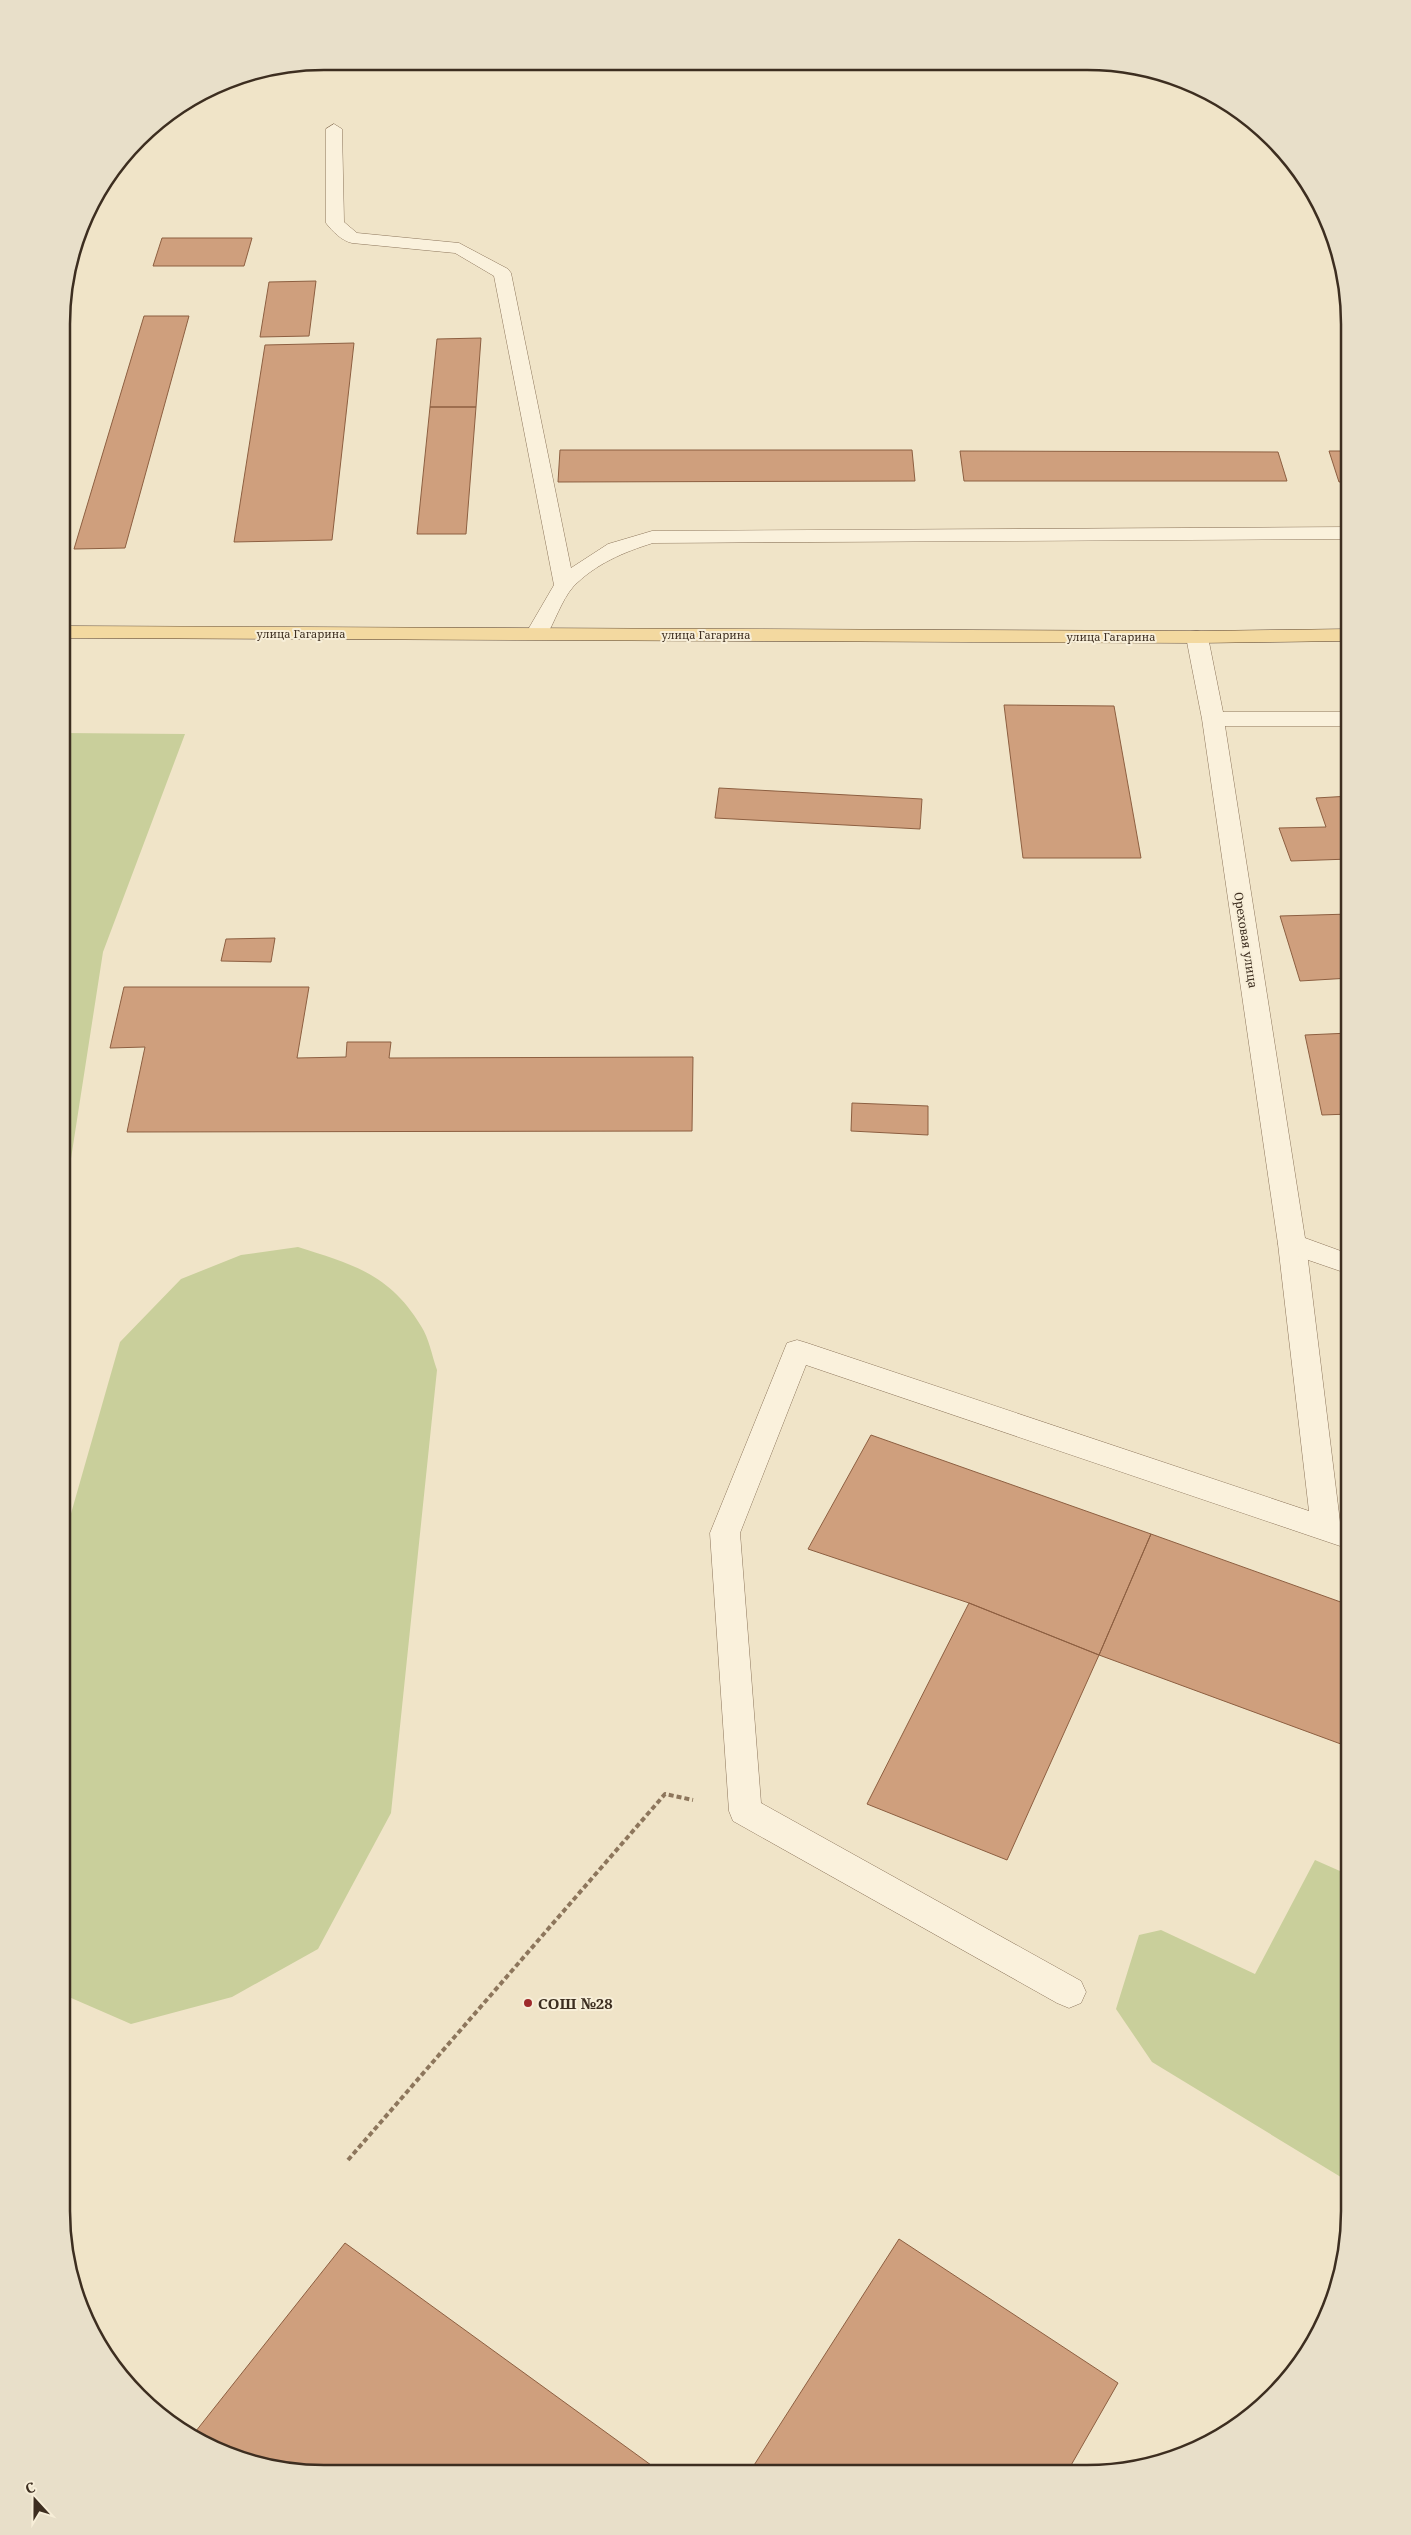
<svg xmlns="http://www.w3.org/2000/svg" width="1411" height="2535" font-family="'Noto Serif',serif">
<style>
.green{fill:#c9cf9b}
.building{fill:#cf9f7d;stroke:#8d5f41}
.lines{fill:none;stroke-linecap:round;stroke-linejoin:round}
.lane-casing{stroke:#8d765c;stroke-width:1}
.street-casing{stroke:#8d765c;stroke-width:1}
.primary-casing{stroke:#5b4430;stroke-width:1}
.path{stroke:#8d765c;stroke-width:4;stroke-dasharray:5 3;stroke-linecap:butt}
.lane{fill:#faf1dc;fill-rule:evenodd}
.street{fill:#faf1dc;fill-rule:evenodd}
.primary{fill:#f3d9a0;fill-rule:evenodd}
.poi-dot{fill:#9e2a2b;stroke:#f7eed8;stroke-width:2}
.labels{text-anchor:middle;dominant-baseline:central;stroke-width:4;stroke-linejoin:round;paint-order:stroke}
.far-street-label{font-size:11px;fill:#3d2e20;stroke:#f7eed8}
.street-label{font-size:12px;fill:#3d2e20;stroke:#f7eed8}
.near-poi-label{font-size:15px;font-weight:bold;fill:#3d2e20;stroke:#f7eed8;text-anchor:start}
.rim{fill:none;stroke:#3d2e20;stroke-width:2.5}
</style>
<rect width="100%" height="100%" fill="#f0e4c8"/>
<!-- green -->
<path class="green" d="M63,733L185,734L103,952L70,1165L62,1193Z
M298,1247C352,1264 390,1274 421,1326C429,1338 432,1356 437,1370L391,1813L318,1949L232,1997L131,2024L62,1994V1545L120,1342L181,1279L241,1255Z
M1315,1860L1349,1875V2182L1152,2062L1116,2009L1139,1935L1161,1930L1255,1974Z"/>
<!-- building -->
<path class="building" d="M162,238H252L244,266H153Z
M316,281L309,336L260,337L269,282Z
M144,316H189L125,548L74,549Z
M481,338L476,407H430L437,339Z
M354,343L332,540L234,542L265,345Z
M430,407H476L466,534H417Z
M560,450H912L915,481L558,482Z
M960,451L1278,452L1287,481H964Z
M1329,451H1350V481L1339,482Z
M1004,705L1114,706L1141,858H1023Z
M719,788L922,799L920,829L715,818Z
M1350,796V859L1291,861L1279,828L1326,827L1316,798Z
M1350,914V978L1300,981L1280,916Z
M275,938L271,962L221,961L226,939Z
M124,987H309L297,1058L346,1057L347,1042H391L389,1058L693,1057L692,1131L127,1132L145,1047L110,1048Z
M1350,1033V1114L1322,1115L1305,1035Z
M852,1103L928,1106V1135L851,1131Z
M871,1435L1151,1534L1099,1655L969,1603L808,1549Z
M1151,1534L1349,1605V1747L1099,1655Z
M969,1603L1099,1655L1007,1860L867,1804Z
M899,2239L1118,2383L1066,2474L749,2473Z
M345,2243L662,2473L290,2471L223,2454L192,2436Z"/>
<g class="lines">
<!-- lane casing -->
<g class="lane-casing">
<path id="lane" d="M334,124L342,129L344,222L357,233L459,243L508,269L511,273L571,568L608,544L652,531L1350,527V539L653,543C624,552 595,564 573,587C561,601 555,622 545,638L537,639L529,638L526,633L554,585L494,276L455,253L352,243C342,241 332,231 326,223V129Z
M1292,1234L1302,1237L1306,1244L1340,1522L1349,1525V1549L806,1365L740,1533L761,1803L1081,1981L1086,1992L1081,2003L1069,2008L1057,2003L733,1821L729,1811L710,1533L787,1343L797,1340L807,1343L1309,1511L1278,1244L1282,1237Z"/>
</g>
<!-- street casing -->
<g class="street-casing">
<path id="street" d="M1197,631L1205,632L1208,637L1223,712H1350V726H1225L1305,1238L1349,1254V1274L1282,1251L1278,1244L1202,719L1186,637L1189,632Z"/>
</g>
<!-- primary casing -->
<g class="primary-casing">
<path id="primary" d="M63,626L1197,631L1350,629V641L1197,643L63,638Z"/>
</g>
<!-- path -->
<path class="path" d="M348,2160L665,1794L693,1800"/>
<!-- lane -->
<use href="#lane" class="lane"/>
<!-- street -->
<use href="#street" class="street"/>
<!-- primary -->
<use href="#primary" class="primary"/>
</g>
<!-- markers -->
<circle class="poi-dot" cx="528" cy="2003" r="5"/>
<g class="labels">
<!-- far-street labels -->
<g class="far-street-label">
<text x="301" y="633">улица Гагарина</text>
<text x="706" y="634">улица Гагарина</text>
<text x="1111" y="636">улица Гагарина</text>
</g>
<!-- street labels -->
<g class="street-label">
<text transform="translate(1246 940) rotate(81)">Ореховая улица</text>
</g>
<!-- near-poi labels -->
<g class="near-poi-label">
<text x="538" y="2003">СОШ №28</text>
</g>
</g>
<!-- crop -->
<path d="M0 0H1411V2535H0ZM324 70H1087A254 254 0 0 1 1341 324V2211A254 254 0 0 1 1087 2465H324A254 254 0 0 1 70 2211V324A254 254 0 0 1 324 70Z" fill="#e8dfc9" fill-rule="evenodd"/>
<path class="rim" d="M324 70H1087A254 254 0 0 1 1341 324V2211A254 254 0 0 1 1087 2465H324A254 254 0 0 1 70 2211V324A254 254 0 0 1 324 70Z"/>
<!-- north arrow -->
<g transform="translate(35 2500) rotate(339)" stroke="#f7eed8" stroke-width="4" paint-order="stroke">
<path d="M0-4L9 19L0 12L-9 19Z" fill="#3d2e20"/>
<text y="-8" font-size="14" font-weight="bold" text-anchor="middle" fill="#3d2e20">С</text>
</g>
</svg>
